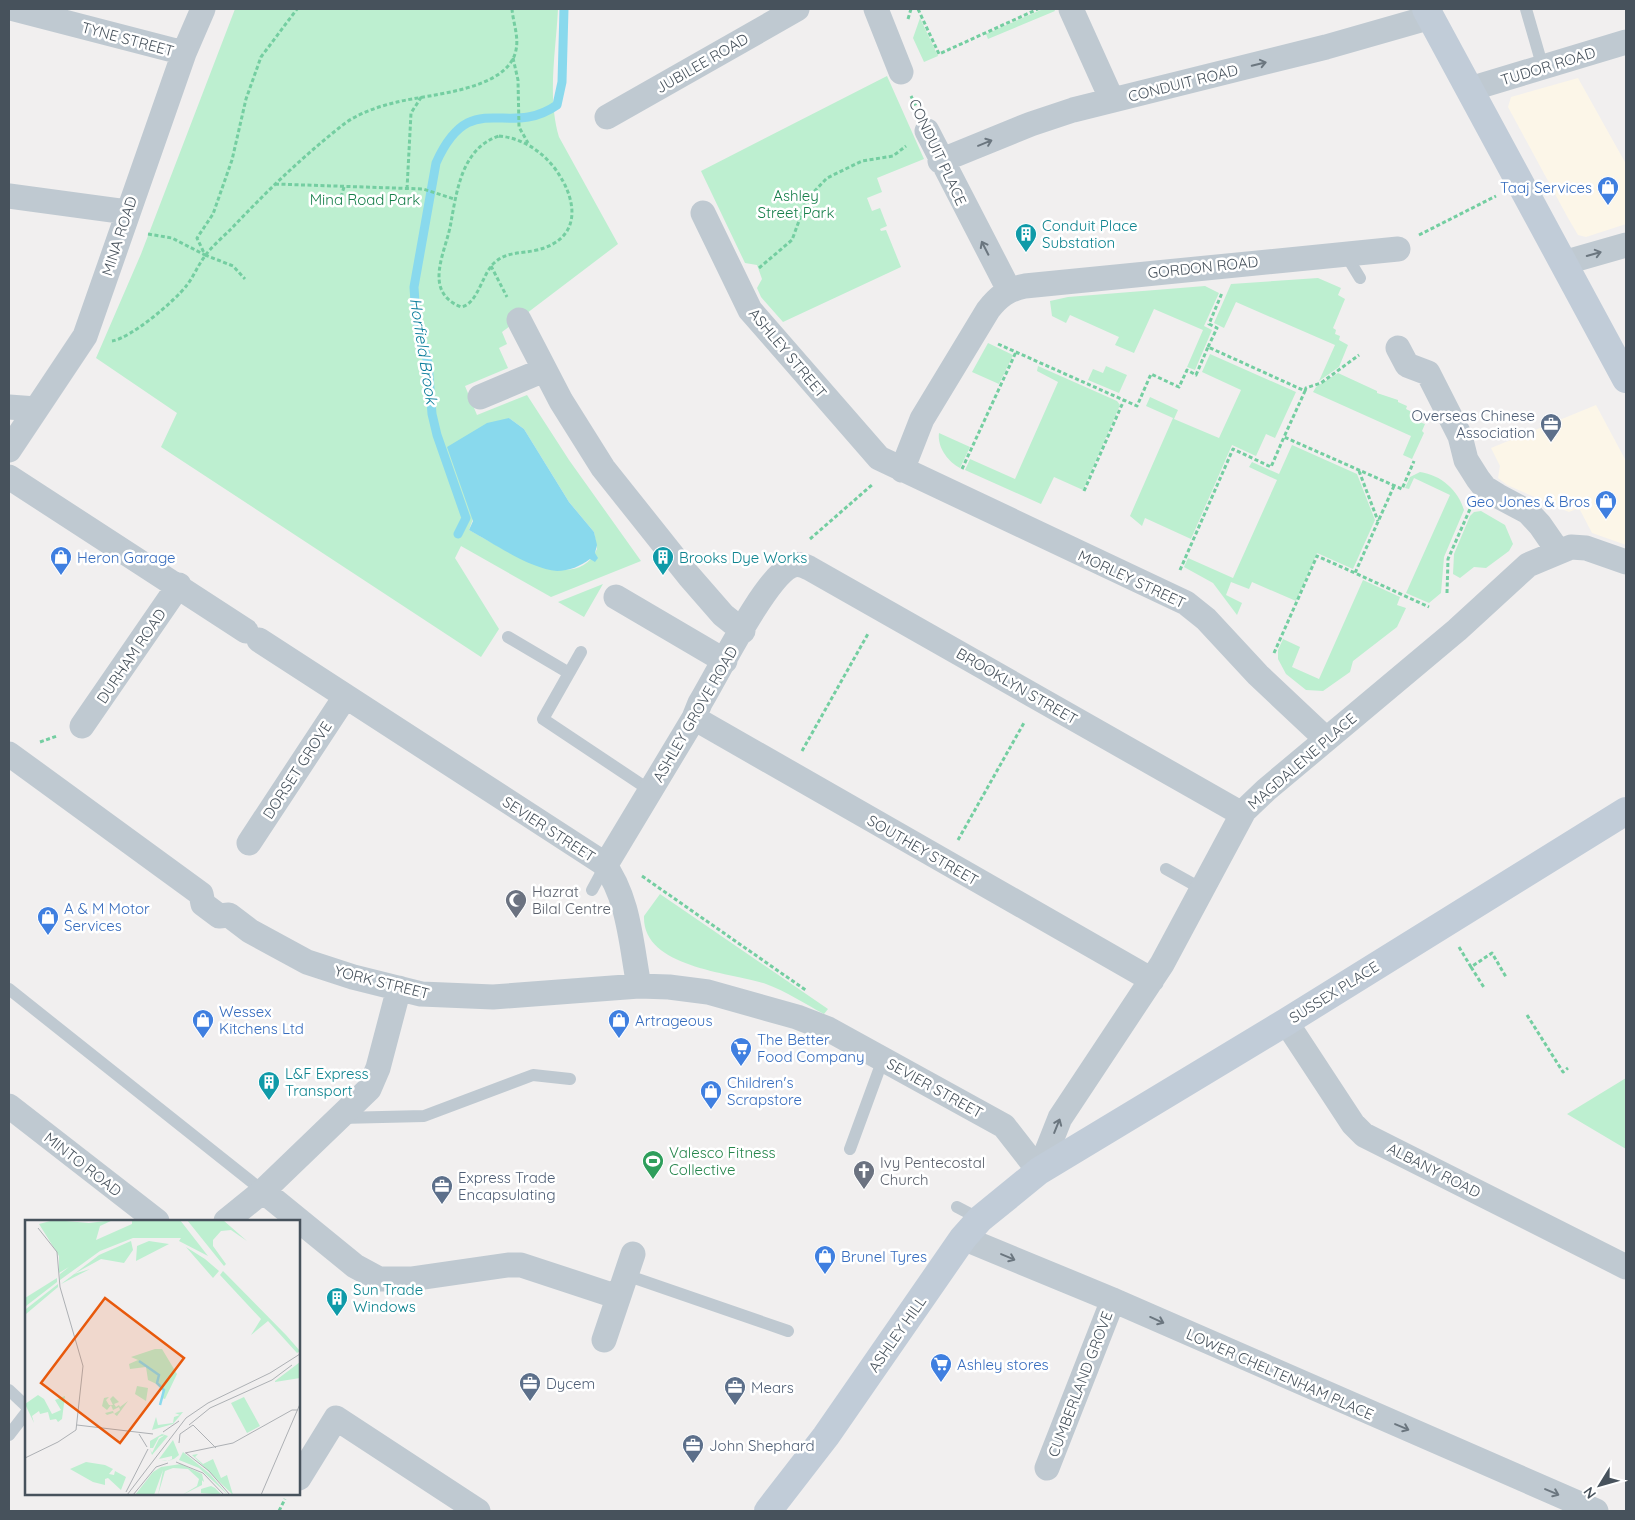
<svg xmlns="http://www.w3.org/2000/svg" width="1635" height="1520" font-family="Quicksand,sans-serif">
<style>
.commercial{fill:#fcf6e8}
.green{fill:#bdefd0;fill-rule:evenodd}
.water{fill:#89d9ed}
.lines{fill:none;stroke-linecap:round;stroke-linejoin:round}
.stream{stroke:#89d9ed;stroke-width:9}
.path{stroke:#74cea1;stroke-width:3;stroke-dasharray:4 2.5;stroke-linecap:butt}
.lane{stroke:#bfc9d1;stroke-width:12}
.street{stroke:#bfc9d1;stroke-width:25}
.secondary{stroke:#c1ccd8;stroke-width:28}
.oneway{stroke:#6b767f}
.labels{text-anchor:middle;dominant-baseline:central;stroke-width:5;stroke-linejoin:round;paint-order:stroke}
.street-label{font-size:15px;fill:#47525c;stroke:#fff}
.shop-label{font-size:15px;fill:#366cbe;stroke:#fff;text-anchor:start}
.park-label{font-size:15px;fill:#167f4a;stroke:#fff}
.culture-label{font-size:15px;fill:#0d838f;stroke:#fff;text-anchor:start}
.service-label{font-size:15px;fill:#4e5e75;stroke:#fff;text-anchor:start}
.worship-label{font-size:15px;fill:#5b616d;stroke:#fff;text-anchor:start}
.leisure-label{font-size:15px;fill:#27864d;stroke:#fff;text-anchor:start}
.water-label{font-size:16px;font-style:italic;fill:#0c7e9c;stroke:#fff}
.inset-river{fill:none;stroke:#89d9ed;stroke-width:2.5}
.inset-road{fill:none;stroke:#adb0b4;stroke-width:1}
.view{fill:#e8590c;fill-opacity:0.15;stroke:#e8590c;stroke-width:2.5}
.inset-edge{fill:none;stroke:#47525c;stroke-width:2.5}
</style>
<rect width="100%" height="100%" fill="#f1efef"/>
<!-- commercial -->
<path class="commercial" d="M1578,78L1626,164V224L1586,237L1578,235L1568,218L1508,107L1511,97Z
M1596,405L1626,461V545L1592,533L1579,508L1569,512L1507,485L1498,478L1500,466L1491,448Z"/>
<!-- green -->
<path class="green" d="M235,9H558C556,50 547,97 559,137L618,244L502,332L507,344L499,348L508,368L465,386L477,415L527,395L569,460L641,561L551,597L461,546L455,558L499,629L481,657L161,447L177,413L96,358L141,254ZM509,418L524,429L569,502L594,532L597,549C575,599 498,545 469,530Z
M1043,9H1054L1055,11L988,39L986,34Z
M920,18L938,56L924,62L913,38Z
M887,76L924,159L877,178L882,192L867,198L872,211L880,208L887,226L880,229L881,231L886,230L901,267L783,322L761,297L757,288L762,279L757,265L745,263L701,171Z
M1318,278L1341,288L1338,295L1345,299L1333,328L1336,330L1335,334L1340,336L1339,340L1348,345L1339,367L1319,381L1335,345L1236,302L1224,328L1214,323L1231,284Z
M1205,286L1219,293L1204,326L1212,330L1195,370L1187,367L1203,330L1154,309L1134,353L1115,345L1119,337L1070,315L1066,323L1052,316L1050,301L1068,297Z
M988,343L1013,355L999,384L972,372Z
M1210,354L1296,392L1275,438L1266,434L1256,456L1232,445L1191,539L1145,518L1142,526L1130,516L1173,418L1146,406L1150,397L1178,410L1174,419L1219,438L1241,390L1202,372Z
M1038,366L1117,401L1120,405L1083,490L1054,477L1041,504L965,470L970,459L1015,479L1058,382L1037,371Z
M1106,366L1127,375L1119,393L1088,380L1093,369L1103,373Z
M1338,373L1377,391V393L1398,400V402L1407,406L1406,409L1416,414L1414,420L1425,424L1422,431L1424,433L1412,459L1403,455L1411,436L1313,392L1316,387Z
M939,433L970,447L960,468C948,462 937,447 939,433Z
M1292,445L1357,474L1375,520L1353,569L1317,553L1296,601L1252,582L1249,589L1231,582L1226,595L1242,603L1237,615L1213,583L1184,567L1188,558L1233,578L1277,480L1249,467L1252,462L1279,474Z
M1420,472C1441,475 1458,490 1464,510L1444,557L1441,593L1429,603L1406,593L1450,495L1414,478L1409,489L1405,488L1410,477Z
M1481,511L1505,525L1513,544L1509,551L1486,568L1474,567L1460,578L1453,574L1454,554L1470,516L1474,512Z
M1363,580L1400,597L1397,605L1406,608L1397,627L1353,661L1350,672L1323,691L1306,690L1286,674L1278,659V650L1283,639L1300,647L1292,667L1319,679Z
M603,584L584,617L558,602Z
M660,894L828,1009L824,1014C805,1004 786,991 766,984C730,972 642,968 644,916Z
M1626,1078V1149L1567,1114Z"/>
<!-- water -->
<path class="water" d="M509,418L524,429L569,502L594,532L597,545L595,553L598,558L595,562L590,559C581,566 569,571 557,571C530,569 493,543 469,530L473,521L447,447L487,423Z"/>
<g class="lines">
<!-- stream -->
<path class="stream" d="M458,534L466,518L437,435L432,414L428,363L416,318L414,287L436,163C471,85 507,140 557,105L562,82L564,9"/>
<!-- path -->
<path class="path" d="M918,9L939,54L1038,9
M908,19L911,9
M513,58L518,80L519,127L528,143
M911,96L917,108
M499,136C522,138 542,151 556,170C578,201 582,239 537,250C521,254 507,251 494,263C482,274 478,304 461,307C421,291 447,250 451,222C457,190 462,148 499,136Z
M275,184L423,189L454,199
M407,189L411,113L422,96
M341,197L344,187
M148,234L172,238L205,255L197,238L213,214L232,160L246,99L261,57L297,9
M1419,235L1496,196
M205,255L233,266L245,279
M491,266L507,297
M759,268L792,240L807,199L827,178L862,161L893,156L906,146
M112,341C131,338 175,301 187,285C194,276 198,265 205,256C212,246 223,237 231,229C265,193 300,159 339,128C355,114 377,107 397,102C429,94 508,91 516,50C519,37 513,22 512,9
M998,344L1137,406L1151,374L1179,387L1187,370L1196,375L1208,347L1305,391L1284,437L1402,489L1414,461
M1208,347L1217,328L1209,324L1222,293
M1305,391L1306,388L1321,383L1359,355
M962,469L1016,352
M1359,471L1378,521
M1394,486L1355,573L1429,607
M1084,491L1124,400
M810,539L873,484
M1180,570L1233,449L1271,467L1284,437
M1447,593L1448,559L1470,509
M1274,653L1317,556L1355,573
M40,742L57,736
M802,751L869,632
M958,840L1025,721
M642,876L807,991
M1459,947L1471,967L1492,953L1506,977
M1471,967L1485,989
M1527,1015L1563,1072L1568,1068
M279,1511L285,1499"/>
<!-- lane -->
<path class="lane" d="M1526,9L1543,68
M1346,255L1360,278
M508,637L569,673
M581,652L543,719L651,791
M1166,869L1202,889
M592,890L605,866
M9,989L263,1191
M340,1118L424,1116L533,1075L570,1079
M850,1149L883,1059
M957,1207L980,1219
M626,1275L788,1331
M9,1390L26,1406
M9,1435L26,1413"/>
<!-- street -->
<path class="street" d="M14,9L184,53
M876,9L901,72
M1071,9L1112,100
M1470,89L1626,42
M607,117L797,9
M927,131L1009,290
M940,161L1031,124L1073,110L1326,47L1431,17
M9,196L127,212
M703,213L750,310L879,458L1186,603L1206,619L1258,675L1326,739
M1563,263L1626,245
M519,320L561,401L603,468L689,576L723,615L743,631
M1398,348L1407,365L1428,373L1460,436L1466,460L1478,479L1485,488L1498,496L1528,512L1540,525L1558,551
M480,397L544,370
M9,407L36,409
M9,450L85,336L184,53L203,9
M902,470L922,419L988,310C998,297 1008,289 1025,286L1398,249
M9,477L246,631
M616,597L725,661
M259,640L603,863C629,897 631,944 639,986
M694,718L1152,980
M82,726L179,585
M9,754L201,894L203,904L219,916L229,915L250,931L307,962L353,977L421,994L493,997L639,986L669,987L708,992L797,1017L828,1029L1004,1126L1039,1171
M249,843L345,697
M605,866L694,718L700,703C717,675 765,578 791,566C797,563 803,565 809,568L1242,814
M1286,1022L1353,1124L1364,1135L1626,1267
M9,1106L157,1221
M1039,1171L1060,1118L1162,964L1244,811L1266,790L1457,630L1528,565L1571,547L1586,548L1626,562
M263,1191L355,1266L379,1279H411L508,1265H521L618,1297
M226,1221L263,1191L369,1089L378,1068L399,988
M963,1238L1113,1300L1596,1511
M604,1340L633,1254
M1047,1468L1113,1300
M299,1478L336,1418L478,1511"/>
<!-- secondary -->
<path class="secondary" d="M1426,9L1626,379
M768,1511L826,1436L963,1238L980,1219L1039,1171L1286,1022L1626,811"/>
</g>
<!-- one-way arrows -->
<defs><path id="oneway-shaft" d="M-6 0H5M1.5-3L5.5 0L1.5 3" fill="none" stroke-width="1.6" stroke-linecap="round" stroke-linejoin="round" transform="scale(1.25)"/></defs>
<g class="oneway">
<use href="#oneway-shaft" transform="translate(1259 64) rotate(-14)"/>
<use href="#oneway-shaft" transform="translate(985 143) rotate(-22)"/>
<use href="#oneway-shaft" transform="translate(985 248) rotate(-117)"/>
<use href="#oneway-shaft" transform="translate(1594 254) rotate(-16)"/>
<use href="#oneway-shaft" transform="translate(1057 1126) rotate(-68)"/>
<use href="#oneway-shaft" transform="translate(1008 1257) rotate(23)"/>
<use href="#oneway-shaft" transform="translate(1157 1320) rotate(24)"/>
<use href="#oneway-shaft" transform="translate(1402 1427) rotate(23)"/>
<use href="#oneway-shaft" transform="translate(1552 1492) rotate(23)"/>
</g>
<!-- icons -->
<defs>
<g id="shop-pin" transform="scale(1.125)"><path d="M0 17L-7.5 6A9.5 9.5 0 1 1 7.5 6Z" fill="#3f7fe0" stroke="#fff"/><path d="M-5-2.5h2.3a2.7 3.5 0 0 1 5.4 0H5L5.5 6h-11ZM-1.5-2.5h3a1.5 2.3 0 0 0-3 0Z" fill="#fff"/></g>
<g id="building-pin" transform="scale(1.125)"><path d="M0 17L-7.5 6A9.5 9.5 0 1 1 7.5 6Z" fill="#0f9aa8" stroke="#fff"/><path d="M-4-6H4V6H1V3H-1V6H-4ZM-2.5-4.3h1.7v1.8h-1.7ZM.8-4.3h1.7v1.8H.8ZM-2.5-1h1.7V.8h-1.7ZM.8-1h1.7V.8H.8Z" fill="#fff"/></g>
<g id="office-pin" transform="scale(1.125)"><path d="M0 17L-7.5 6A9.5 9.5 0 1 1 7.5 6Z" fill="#5c6f8a" stroke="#fff"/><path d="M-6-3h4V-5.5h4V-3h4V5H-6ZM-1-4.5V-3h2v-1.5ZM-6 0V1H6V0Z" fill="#fff"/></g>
<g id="mosque-pin" transform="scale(1.125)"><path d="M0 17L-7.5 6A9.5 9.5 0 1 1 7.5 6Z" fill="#6b7280" stroke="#fff"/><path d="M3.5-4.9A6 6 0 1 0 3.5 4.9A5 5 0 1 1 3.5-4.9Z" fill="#fff"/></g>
<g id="supermarket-pin" transform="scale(1.125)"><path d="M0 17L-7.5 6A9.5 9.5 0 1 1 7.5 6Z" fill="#3f7fe0" stroke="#fff"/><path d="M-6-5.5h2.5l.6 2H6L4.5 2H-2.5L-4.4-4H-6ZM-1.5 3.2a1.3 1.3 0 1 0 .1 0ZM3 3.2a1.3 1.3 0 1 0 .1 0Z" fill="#fff"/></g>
<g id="stadium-pin" transform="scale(1.125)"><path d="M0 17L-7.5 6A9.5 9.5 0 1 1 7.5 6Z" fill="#2e9e5b" stroke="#fff"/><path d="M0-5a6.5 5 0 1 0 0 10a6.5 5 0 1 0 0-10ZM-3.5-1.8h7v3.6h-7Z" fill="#fff"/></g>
<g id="church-pin" transform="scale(1.125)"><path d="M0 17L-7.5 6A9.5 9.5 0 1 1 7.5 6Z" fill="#6b7280" stroke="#fff"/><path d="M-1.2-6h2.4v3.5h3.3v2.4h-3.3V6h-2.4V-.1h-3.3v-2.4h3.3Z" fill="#fff"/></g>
</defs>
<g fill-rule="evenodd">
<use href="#shop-pin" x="1608" y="187"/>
<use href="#building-pin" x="1026" y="234"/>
<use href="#office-pin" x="1551" y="424"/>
<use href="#shop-pin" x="1606" y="501"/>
<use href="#shop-pin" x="61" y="557"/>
<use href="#building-pin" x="663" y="557"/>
<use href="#mosque-pin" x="516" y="900"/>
<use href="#shop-pin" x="48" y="917"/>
<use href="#shop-pin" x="203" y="1020"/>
<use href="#shop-pin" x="619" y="1020"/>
<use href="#supermarket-pin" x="741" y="1048"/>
<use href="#building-pin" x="269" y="1082"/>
<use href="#shop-pin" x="711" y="1091"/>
<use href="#stadium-pin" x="653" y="1161"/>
<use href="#church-pin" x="864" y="1171"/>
<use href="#office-pin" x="442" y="1186"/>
<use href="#shop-pin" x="825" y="1256"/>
<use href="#building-pin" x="337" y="1298"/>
<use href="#supermarket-pin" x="941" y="1364"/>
<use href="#office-pin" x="530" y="1383"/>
<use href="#office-pin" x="735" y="1387"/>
<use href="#office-pin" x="693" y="1445"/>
</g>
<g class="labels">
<!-- street labels -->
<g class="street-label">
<text transform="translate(128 39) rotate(15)">TYNE STREET</text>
<text transform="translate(702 63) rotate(-30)">JUBILEE ROAD</text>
<text transform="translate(1548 66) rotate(-17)">TUDOR ROAD</text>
<text transform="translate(1183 83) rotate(-14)">CONDUIT ROAD</text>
<text transform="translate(938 152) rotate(65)">CONDUIT PLACE</text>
<text transform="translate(119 236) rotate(-72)">MINA ROAD</text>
<text transform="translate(1203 267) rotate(-6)">GORDON ROAD</text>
<text transform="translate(788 353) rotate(50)">ASHLEY STREET</text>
<text transform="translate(1132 579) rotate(25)">MORLEY STREET</text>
<text transform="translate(131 656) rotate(-56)">DURHAM ROAD</text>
<text transform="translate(1017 686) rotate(30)">BROOKLYN STREET</text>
<text transform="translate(695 714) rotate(-60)">ASHLEY GROVE ROAD</text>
<text transform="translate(1302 761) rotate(-41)">MAGDALENE PLACE</text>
<text transform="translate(297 770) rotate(-57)">DORSET GROVE</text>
<text transform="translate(549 829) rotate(33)">SEVIER STREET</text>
<text transform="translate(923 850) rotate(30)">SOUTHEY STREET</text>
<text transform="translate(382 982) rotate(14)">YORK STREET</text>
<text transform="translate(1334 992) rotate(-32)">SUSSEX PLACE</text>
<text transform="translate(935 1088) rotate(29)">SEVIER STREET</text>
<text transform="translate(83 1164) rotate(38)">MINTO ROAD</text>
<text transform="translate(1434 1170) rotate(27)">ALBANY ROAD</text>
<text transform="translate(897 1334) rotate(-55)">ASHLEY HILL</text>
<text transform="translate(1280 1374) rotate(24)">LOWER CHELTENHAM PLACE</text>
<text transform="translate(1080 1384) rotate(-69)">CUMBERLAND GROVE</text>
</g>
<!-- shop labels -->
<g class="shop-label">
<text x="1592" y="187" text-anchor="end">Taaj Services</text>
<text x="1590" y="501" text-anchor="end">Geo Jones &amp; Bros</text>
<text x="77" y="557">Heron Garage</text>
<text x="64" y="908">A &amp; M Motor<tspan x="64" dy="17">Services</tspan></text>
<text x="219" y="1011">Wessex<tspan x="219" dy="17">Kitchens Ltd</tspan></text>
<text x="635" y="1020">Artrageous</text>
<text x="757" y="1039">The Better<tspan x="757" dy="17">Food Company</tspan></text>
<text x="727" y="1082">Children's<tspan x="727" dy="17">Scrapstore</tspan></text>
<text x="841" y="1256">Brunel Tyres</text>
<text x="957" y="1364">Ashley stores</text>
</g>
<!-- park labels -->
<g class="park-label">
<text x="796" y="195">Ashley<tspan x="796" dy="17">Street Park</tspan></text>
<text x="365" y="199">Mina Road Park</text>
</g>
<!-- culture labels -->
<g class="culture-label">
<text x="1042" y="225">Conduit Place<tspan x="1042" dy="17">Substation</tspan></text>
<text x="679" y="557">Brooks Dye Works</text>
<text x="285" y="1073">L&amp;F Express<tspan x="285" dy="17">Transport</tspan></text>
<text x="353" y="1289">Sun Trade<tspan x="353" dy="17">Windows</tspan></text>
</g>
<!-- service labels -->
<g class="service-label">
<text x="1535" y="415" text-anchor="end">Overseas Chinese<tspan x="1535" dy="17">Association</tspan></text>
<text x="458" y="1177">Express Trade<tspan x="458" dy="17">Encapsulating</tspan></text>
<text x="546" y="1383">Dycem</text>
<text x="751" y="1387">Mears</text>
<text x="709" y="1445">John Shephard</text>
</g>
<!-- worship labels -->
<g class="worship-label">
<text x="532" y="891">Hazrat<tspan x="532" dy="17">Bilal Centre</tspan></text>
<text x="880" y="1162">Ivy Pentecostal<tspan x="880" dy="17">Church</tspan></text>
</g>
<!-- leisure labels -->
<g class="leisure-label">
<text x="669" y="1152">Valesco Fitness<tspan x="669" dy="17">Collective</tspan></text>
</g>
<!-- water labels -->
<g class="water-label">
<text transform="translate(424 351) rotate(81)">Horfield Brook</text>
</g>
</g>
<!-- overview -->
<g transform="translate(25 1220)">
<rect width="275" height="275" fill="#f1efef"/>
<path d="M29,0L64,3L88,0L75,6L71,20L107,4V0H155L183,36L154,21L156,18H108L75,31L35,60V54L44,47L34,53V36L14,4ZM162,0H198L222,21L206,10L196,11L188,20V26L201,44L199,46ZM106,21L108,30L99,43L76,39L49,54L65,49L36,64L74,35ZM124,21L144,24L111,41L112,26ZM161,27L180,39L194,51L188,58ZM198,51L261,115L275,131L272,133L243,101L226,115L236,99L195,55ZM32,58V62L1,86L0,78ZM33,64V67L1,94V89ZM130,129H137L152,154L140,179L137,178L138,167L123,160L121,147L105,149L104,144L113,140L106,137ZM275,142V158L250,162V161ZM112,166L123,168L121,181L110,174ZM13,175L19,179L27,194L36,190L30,180L40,176L37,199L33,202L31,199L25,200L23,192L15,194L14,191L7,196L9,203L0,184ZM88,176L94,182L89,184L91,187L94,185L95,187L103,181L92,196L88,193L82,195L80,193L88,191L89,194L95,190L94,187L88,190L86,185L82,190L77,186L79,178L84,177L81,180L84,185H88L85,179ZM219,177L235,206L222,213L206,183ZM158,192L148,204L127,210L131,197L133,205L148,203L149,197L155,195L150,193ZM137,214L143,216L127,235L125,229L127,233L134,219L140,215L134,217L128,228H125V221ZM148,220L154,235L149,239L140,241H136L147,240V236L134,239ZM158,232L185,254L203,275L174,248L154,240ZM173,234L170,237L178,244L188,239L196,258L202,255L208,275L167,235ZM61,242L80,245L88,249L84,254L89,255L90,251L101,257L96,270L83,258L80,259V265L68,262L45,249ZM156,244L177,254L179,262L165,250L177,260V265L157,275L172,266L174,259L163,249L148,248L140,251L133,275L138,250L129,275H110L128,252L136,247ZM186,266L190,268L197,275L176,273V269Z" fill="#bdefd0"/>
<path class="inset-river" d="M114,141L134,155L132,163L139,170L135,185"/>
<path class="inset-road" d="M52,205L128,214M164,205L185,188L247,160L267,145M138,212L154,201M114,214L122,227M154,223L155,214L168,205L191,228M160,233L208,223L267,190H273M161,233L184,251L205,275M0,238L33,222L51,210L58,146L35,67L32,32L13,8M151,242L178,253L199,275M101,272L123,229M102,275L161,198L183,183L245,153L275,134M108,275L131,247L143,243M236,275L275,184"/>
<path class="view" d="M80,78L159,138L95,223L16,163Z"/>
<rect width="275" height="275" class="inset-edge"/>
</g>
<!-- border -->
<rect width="1635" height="1520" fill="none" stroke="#47525c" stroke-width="20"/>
<!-- north arrow -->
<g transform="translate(1600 1485) rotate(233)" stroke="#ffffff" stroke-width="4" paint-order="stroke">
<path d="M0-4L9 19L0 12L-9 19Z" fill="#47525c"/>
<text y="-8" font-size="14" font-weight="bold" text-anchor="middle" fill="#47525c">N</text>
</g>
</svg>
